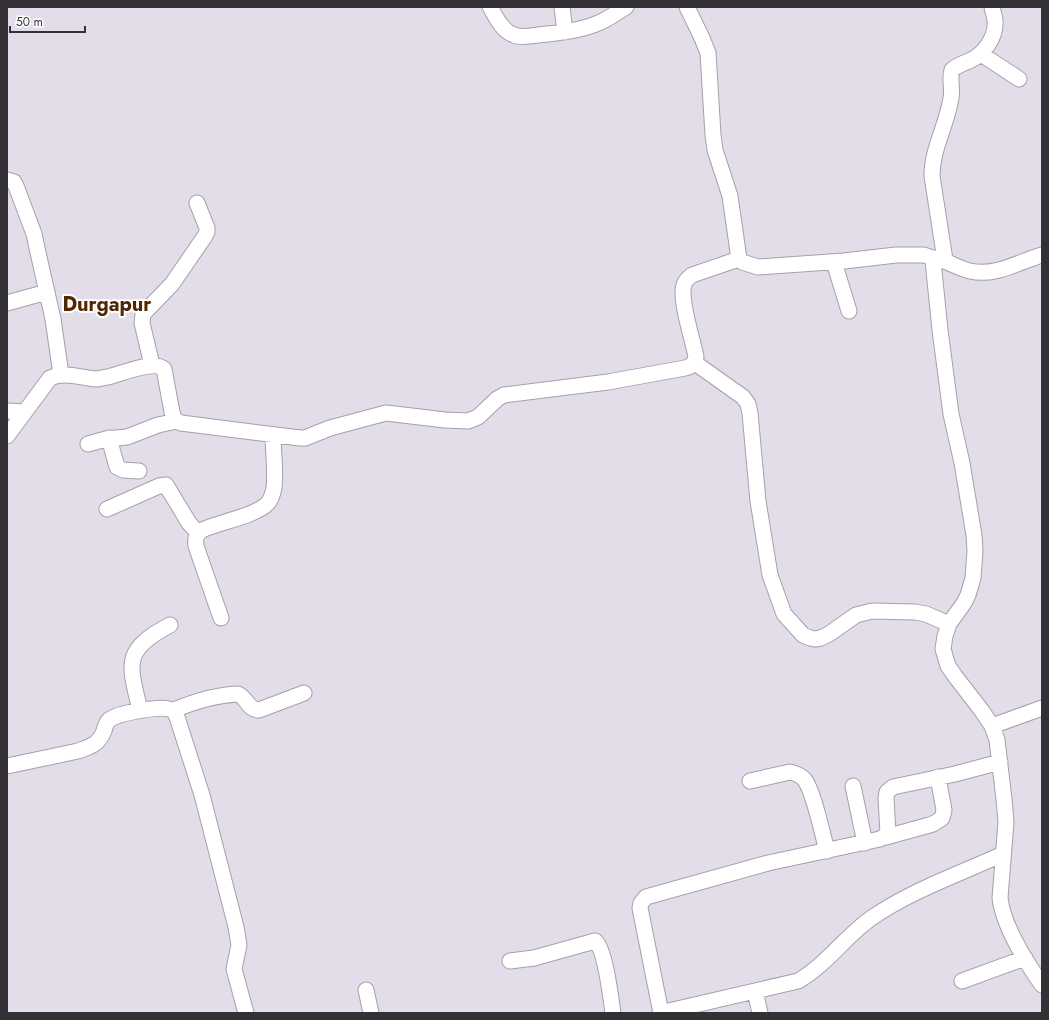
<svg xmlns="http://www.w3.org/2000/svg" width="1049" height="1020" font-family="Jost,sans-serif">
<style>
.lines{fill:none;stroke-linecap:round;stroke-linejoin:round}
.minor-casing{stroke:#a69fac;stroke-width:17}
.minor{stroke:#fff;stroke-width:15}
.labels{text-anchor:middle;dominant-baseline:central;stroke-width:4;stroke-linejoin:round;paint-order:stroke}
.district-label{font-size:20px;font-weight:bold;fill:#512600;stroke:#fff}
</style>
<rect width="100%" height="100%" fill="#e3dce9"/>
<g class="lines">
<!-- minor casing -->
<g class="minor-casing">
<path id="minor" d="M490,7C496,17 502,31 514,35C521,38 531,36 538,35C558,33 578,31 596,24C607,20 616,13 626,7
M562,7L565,32
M687,7L702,38L708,53L713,135L715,150L730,196L739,259L742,262L758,267L844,261L896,255H924L930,257L933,261L940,330L951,414L962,463L974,535L975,551L973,578L968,595L964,603L949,624L945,636L943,649L948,666L955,676L982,711L992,726L997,740L1004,799L1006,822L1000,898C1003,925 1026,962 1042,985
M981,54L1019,79
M7,180L14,182L16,186L34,234L39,257L53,319L61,375
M934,258C947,260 957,268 970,271C995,277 1018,262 1042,255
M945,260L932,176C932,148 947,125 951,98C953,89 949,79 952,70C957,65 965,63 971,60C984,54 996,37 995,22C995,17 993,12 992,7
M834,262L849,311
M7,303L47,292
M695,363L743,397L748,404L750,413L758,501L770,575L784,614L803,635L810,638L815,639L821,638L829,634L856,615L872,611L915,612L926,614L949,624
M152,365L142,323L143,314L172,284L205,236L207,232V228L197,203
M7,411L24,412
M7,436L50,378C65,371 80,378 96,379C100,379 104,377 108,377C122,374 153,359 164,369L172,412L174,418L177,421L181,423L300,438H305L330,428L386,413L445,420L468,421L478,417L497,399L504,395L608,382L685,368C692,366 694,364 696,357C693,340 679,299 684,285C685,281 688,278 692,275L739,259
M109,438L117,467L123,470L139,471
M88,444L106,439L127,437L158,425L177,421
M107,509L159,486L166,485L189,523L198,533
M221,618L196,546C195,538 196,535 202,530C219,522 256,516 268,503C271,499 273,493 274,488C276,472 273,451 273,435
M140,710C129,664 122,650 170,625
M174,710C193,702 216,695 238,694C247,698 248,710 259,710L304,693
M992,726L1042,708
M7,766L78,751C91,746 98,745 104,731C105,727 106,723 109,720C118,713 158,706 169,709C174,710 175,713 177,717L202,795L236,927L239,945L234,969L246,1013
M750,781L790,772C795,773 800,775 804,779C813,789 823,836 827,851
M853,786L865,843
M886,837L933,824L942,818L944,810L938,777
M510,961L534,958L595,941C605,948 611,999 613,1013
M962,981L1025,958
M366,990L371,1013
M755,991L760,1013
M660,1013L798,981C826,965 844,938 870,919C910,891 959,874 1003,854
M661,1013L640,908L641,903L646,897L768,863L880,839L888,834L886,798L887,792L893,787L955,774L1000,762"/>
</g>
<!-- minor -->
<use href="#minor" class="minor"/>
</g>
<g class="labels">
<!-- district labels -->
<g class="district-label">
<text x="107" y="304">Durgapur</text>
</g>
</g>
<!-- border -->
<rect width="1049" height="1020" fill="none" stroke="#343136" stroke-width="16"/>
<!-- scale -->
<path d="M10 26v6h75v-6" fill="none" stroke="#343136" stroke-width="2"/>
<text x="16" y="26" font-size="12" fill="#343136" stroke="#ffffff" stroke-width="3" paint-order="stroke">50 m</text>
</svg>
